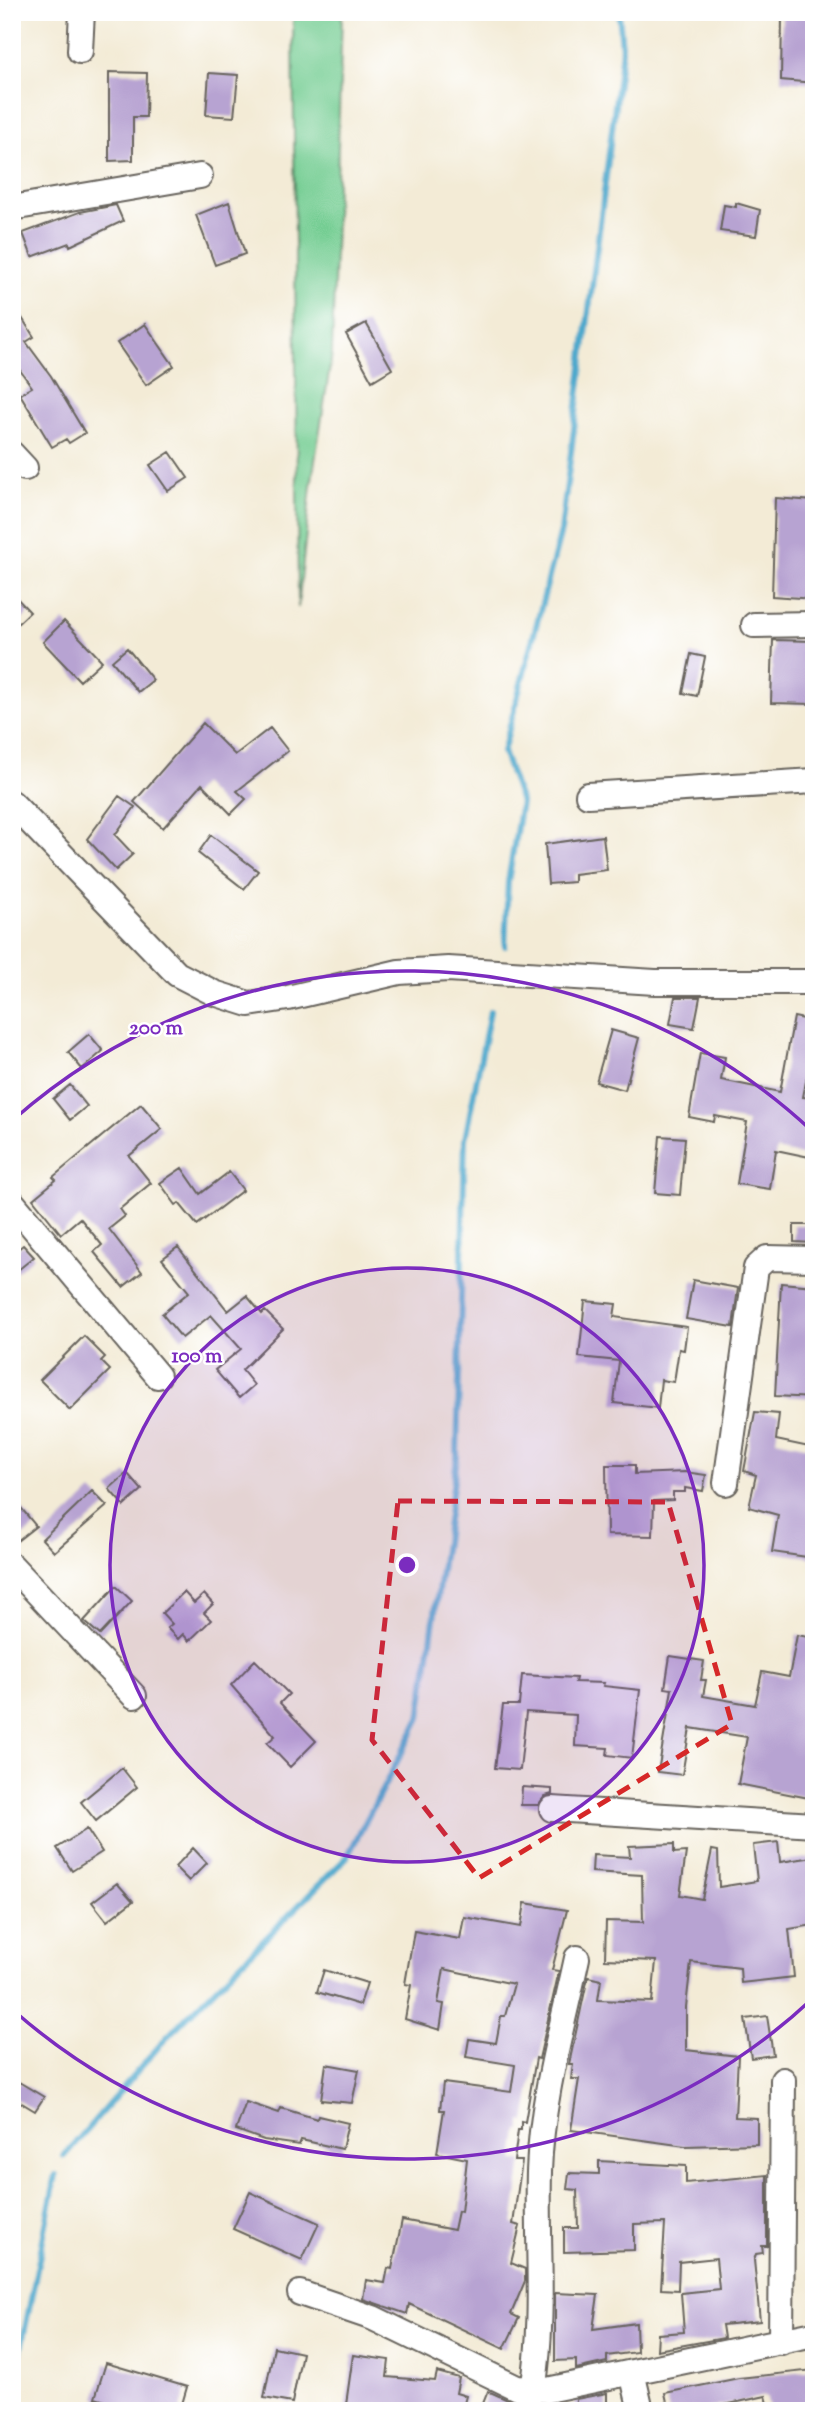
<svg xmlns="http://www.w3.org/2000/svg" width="826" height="2423" font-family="'Sorts Mill Goudy',serif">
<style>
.green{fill:#75cd93;stroke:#487458;stroke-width:2}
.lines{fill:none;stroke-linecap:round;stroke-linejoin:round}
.stream{stroke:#4ea8cc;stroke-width:6}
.building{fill:#b7a3d2}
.minor-casing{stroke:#67645d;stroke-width:28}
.minor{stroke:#fff;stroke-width:24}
.marked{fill:none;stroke:#d62828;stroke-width:5;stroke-dasharray:14 9;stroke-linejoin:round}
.ring{fill:none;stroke:#7b2cbf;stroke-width:3.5}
.centre{fill:#7b2cbf;stroke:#fff;stroke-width:3.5}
.ring-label{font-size:21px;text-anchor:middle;font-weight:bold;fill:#7b2cbf;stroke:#fff;stroke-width:5;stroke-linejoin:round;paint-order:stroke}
</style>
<rect width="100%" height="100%" fill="#fff"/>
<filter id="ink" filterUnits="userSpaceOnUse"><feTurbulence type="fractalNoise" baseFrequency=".0143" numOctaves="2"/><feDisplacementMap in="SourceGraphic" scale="14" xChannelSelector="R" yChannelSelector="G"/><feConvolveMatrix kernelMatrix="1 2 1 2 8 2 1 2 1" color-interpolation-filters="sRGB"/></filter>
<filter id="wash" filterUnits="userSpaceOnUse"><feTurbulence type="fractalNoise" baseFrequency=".00686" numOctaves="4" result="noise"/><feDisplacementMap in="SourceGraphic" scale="28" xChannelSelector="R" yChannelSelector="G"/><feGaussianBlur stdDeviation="1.57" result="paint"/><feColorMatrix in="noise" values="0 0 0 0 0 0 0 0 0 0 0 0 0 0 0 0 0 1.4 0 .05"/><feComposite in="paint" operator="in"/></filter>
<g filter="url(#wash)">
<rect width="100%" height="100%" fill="#f3ebd6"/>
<!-- green -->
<path class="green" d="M293,12H342L332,354L311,486L298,608Z"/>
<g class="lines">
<!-- stream -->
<path class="stream" d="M505,946L508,882L521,802L503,752L561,531L622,50L619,12
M64,2156L167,2037L347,1857L420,1718L457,1458L465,1139L490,1011
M12,2393L56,2175"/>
</g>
<g id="blocks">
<!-- building -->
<path class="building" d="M814,15V83L781,80L782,16Z
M109,72L147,73L146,117H133V160L109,161Z
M209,73L238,75L234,117L206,115Z
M229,202L245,254L215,265L196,215Z
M736,203L760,210L756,236L720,231L724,205L736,207Z
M116,205L123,221L70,246L69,243L32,257L23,233L80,212Z
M12,302L34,337L26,342L51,376L85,433L69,443L66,439L52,447L20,394L32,387L12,359Z
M366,323L392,369L372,381L346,334Z
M145,324L174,366L146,385L117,343Z
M170,452L188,478L168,491L150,465Z
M775,498L814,501V599L772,596Z
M12,593L30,612L12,629Z
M64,621L102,661L80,681L43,642Z
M773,640L814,641V704L771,703Z
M127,648L153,680L138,692L112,661Z
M691,654L705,657L697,696L683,693Z
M203,723L235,755L270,728L288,751L237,791L246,799L231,814L202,784L163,828L134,802Z
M119,796L135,807L115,835L133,854L116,870L87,839Z
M211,835L258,871L244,889L198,853Z
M603,836L607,870L574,874V882L548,884L545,844Z
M675,997H700L694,1028L670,1024Z
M794,1017L814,1021V1040L803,1097L814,1098V1158L776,1150L770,1189L737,1184L747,1122L715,1116L714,1122L689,1117L700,1053L725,1057L721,1080L780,1092Z
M611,1030L639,1038L625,1090L596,1082Z
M89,1034L103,1051L82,1069L68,1052Z
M70,1085L87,1106L70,1120L53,1099Z
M141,1104L162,1129L129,1156L151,1183L120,1209L125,1216L109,1229L142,1272L123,1287L94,1252L102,1245L80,1218L61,1234L33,1199L56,1180L53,1177Z
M660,1136L685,1138L680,1195L655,1193Z
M182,1168L200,1194L229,1172L243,1190L197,1225L179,1203L176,1205L160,1183Z
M794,1225H814V1243L794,1242Z
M23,1245L34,1257L12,1275V1254Z
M178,1247L228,1311L247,1296L262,1314L265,1311L283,1329L242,1370L254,1385L239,1398L215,1370L241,1349L211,1315L182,1338L162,1314L189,1292L162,1259Z
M693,1280L738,1288L733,1327L686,1319Z
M781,1283L814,1286V1398L775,1396Z
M585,1301L616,1304L614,1317L687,1327L684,1350L679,1349L674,1382L661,1380L658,1408L614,1403L619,1361L579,1357Z
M84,1336L105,1357L101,1361L110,1370L70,1410L40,1380Z
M755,1412L779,1414L776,1440L814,1448V1558L772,1552L778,1515L749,1507L756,1475L744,1471Z
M606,1465H635V1474L685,1472L706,1475L703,1491L685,1488V1492H673V1500L654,1501L653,1536L607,1535Z
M127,1473L142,1490L124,1506L109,1489Z
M92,1491L107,1506L54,1552L42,1539Z
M12,1497L36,1526L12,1545Z
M116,1586L132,1601L100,1635L84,1621Z
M184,1592L194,1603L204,1594L213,1604L204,1613L211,1620L189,1641L183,1634L178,1639L167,1628L172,1624L162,1613Z
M797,1635L814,1638V1799L738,1784L747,1737L690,1728L682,1775L658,1772L672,1689L665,1688L670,1656L704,1661L701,1680H706L703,1696L755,1705L762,1672L789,1677Z
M255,1660L289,1694L280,1703L316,1741L290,1767L267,1743L275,1736L231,1685Z
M522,1675L576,1678L575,1682L604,1683L603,1686L640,1690L632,1758L607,1755L608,1748L575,1746L576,1715L526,1712L520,1770L495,1768L503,1705H519Z
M122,1768L137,1787L96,1821L81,1802Z
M522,1787L552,1789V1794L545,1796L538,1805H521Z
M87,1829L102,1852L72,1871L57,1848Z
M778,1842L780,1862L814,1857V1925L789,1929L794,1977L741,1983L740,1968L691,1962L686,2007V2050L738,2056L735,2117L757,2118V2144L685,2146L571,2130L579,2079H571L573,2064H569L588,1977L601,1980L598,2000L652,2002L656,1961L605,1959L606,1921L643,1922L642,1875L592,1872L593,1855L630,1857L629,1846L674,1844V1853L686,1852L680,1895L702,1899L712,1850L718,1851L719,1887L757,1881L753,1845Z
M193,1848L207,1863L189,1881L175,1867Z
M117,1883L133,1901L107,1921L92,1902Z
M525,1903L567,1910L552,1970L559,1971L539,2059L536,2058L525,2122L521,2121V2130H518L514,2161H522L513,2224L520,2226L511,2263L525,2269V2281L511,2314L519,2318L504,2349L409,2304L407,2314L363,2299L366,2280L385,2283L388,2268L392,2269L402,2220L454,2230L458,2211L461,2212L467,2159L437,2153L444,2110H440L443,2083L511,2092L515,2065L466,2057L469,2039L496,2043L501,2016H505L514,1984L444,1969L438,2003L444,2004L440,2030L405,2019L411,1985L405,1984L414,1931L460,1939L464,1917L521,1927Z
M324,1970L367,1983L360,2005L317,1992Z
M767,2016L773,2055L751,2058L745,2019Z
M326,2064L359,2070L352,2103L321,2100Z
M19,2082L44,2097L35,2111L12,2097Z
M246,2102L279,2113L281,2108L317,2119L318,2116L348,2123L342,2149L301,2140L299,2145L264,2140L236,2130Z
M599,2161L686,2166V2183L767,2175V2246H762L763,2253L756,2254L754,2260L760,2321L722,2325L724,2338L657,2350L658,2334L684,2332L681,2293L719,2289L716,2258L679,2262L678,2290L661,2289L665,2223L634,2224V2250L564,2252V2228H578L577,2190L567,2189L569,2173L599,2174Z
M250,2192L319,2223L302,2260L233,2229Z
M555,2293L598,2295L593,2329L636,2323L637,2352L607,2356V2362L576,2369V2360L555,2361Z
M274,2347L302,2353L292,2403L264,2398Z
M353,2355L389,2360L387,2377L435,2381L437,2372L459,2378L456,2393L466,2396L462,2411H345Z
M106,2363L187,2387L180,2411H138L95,2398Z
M814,2370V2392H811L814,2411H770L766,2396L697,2411H669L665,2393L739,2378Z
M488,2391L510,2401L539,2411H480Z
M607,2393V2411H575L576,2399Z"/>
</g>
</g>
<g filter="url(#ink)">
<use href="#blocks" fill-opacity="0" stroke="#67645d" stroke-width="2"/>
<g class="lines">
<!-- minor casing -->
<g class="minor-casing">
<path id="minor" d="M80,51L82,12
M12,208L200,176
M12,454L25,468
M754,625L814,624
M588,795L814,781
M12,803L177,974L214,993L249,1004L288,998L399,972L448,969L655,982H814
M12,1202L158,1376
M726,1483L756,1268L767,1258L814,1259
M12,1566L134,1696
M552,1809L814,1825
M300,2293L373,2318L517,2388L547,2390L814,2334
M781,2342L783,2080
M632,2372L641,2411
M533,2390C545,2317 537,2245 539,2172C541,2101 562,2028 577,1958"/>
</g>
<!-- minor -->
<use href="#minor" class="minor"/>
</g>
</g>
<!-- marked area -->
<path class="marked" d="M398,1501L668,1502L732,1724L479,1878L372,1740Z"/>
<!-- distance rings -->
<circle cx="407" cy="1565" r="297" fill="#7b2cbf" fill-opacity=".12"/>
<g class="ring">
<circle cx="407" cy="1565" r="297"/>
<path d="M812 1999A594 594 0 0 1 13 2010M13 1120A594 594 0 0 1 812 1131"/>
</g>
<circle cx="407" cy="1565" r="10" class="centre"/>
<g class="ring-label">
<text x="156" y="1034">200 m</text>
<text x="197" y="1362">100 m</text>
</g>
<!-- margin -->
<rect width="826" height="2423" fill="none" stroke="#fff" stroke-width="42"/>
</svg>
